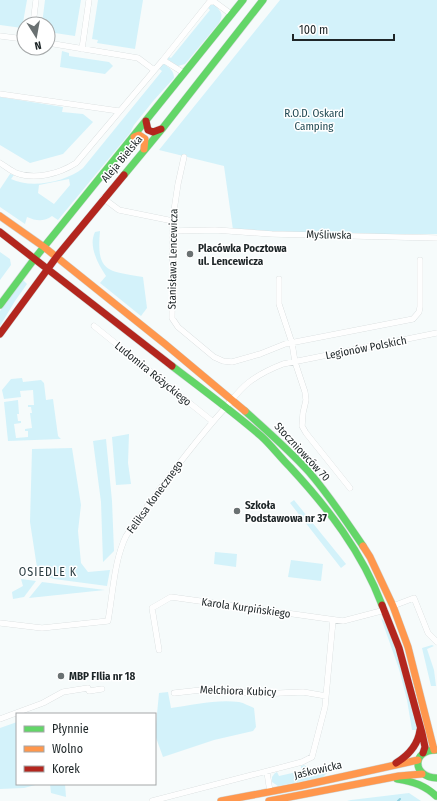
<svg xmlns="http://www.w3.org/2000/svg" width="437" height="801" font-family="'Fira Sans Condensed',sans-serif">
<style>
.green{fill:#d3f2fa;fill-rule:evenodd}
.lines{fill:none;stroke-linecap:round;stroke-linejoin:round}
.stream{stroke:#8fcedd;stroke-width:2}
.street-casing{stroke:#d0d6d7;stroke-width:6}
.fast-casing{stroke:#d0d6d7;stroke-width:8}
.slow-casing{stroke:#d0d6d7;stroke-width:8}
.jam-casing{stroke:#d0d6d7;stroke-width:8}
.street{stroke:#fefefe;stroke-width:5.5}
.fast{stroke:#63d668;stroke-width:7}
.slow{stroke:#ff974d;stroke-width:7}
.jam{stroke:#b3261e;stroke-width:7}
.poi-dot{fill:#6a7172;stroke:#fff;stroke-width:1.5}
.labels{text-anchor:middle;dominant-baseline:central;stroke-width:3;stroke-linejoin:round;paint-order:stroke}
.park-label{font-size:11px;fill:#224a54;stroke:#fff}
.street-label{font-size:11px;fill:#1e2628;stroke:#fff}
.poi-label{font-size:11px;font-weight:bold;fill:#1e2628;stroke:#fff;text-anchor:start}
.neighbourhood-label{font-size:12px;letter-spacing:1px;fill:#2c3e43;stroke:#fff}
</style>
<rect width="100%" height="100%" fill="#f6fbfb"/>
<!-- green -->
<path class="green" d="M0,0H27L22,28L0,25Z
M45,0H81L75,36L48,32V24H42Z
M98,0H143L135,49L97,43L98,40L92,39Z
M280,0H437V234H396L395,236L233,230L224,166L159,150Z
M210,5H215C221,12 224,14 219,23L185,64L178,66L167,59L169,57L171,58L210,10L208,8Z
M62,51L69,53V56L109,62L113,66L105,74L60,67Z
M164,64C170,68 174,71 174,78L154,100L134,125L130,133L58,220L52,216C44,222 36,221 27,217L25,224L0,207V189L10,174L14,175L11,179C31,189 66,182 83,168L162,71L158,68L161,65ZM69,179L70,185L54,204L38,193L39,185Z
M0,97L63,107L62,112L83,114L93,122L63,154L30,163L0,145Z
M100,231C96,273 108,271 143,277L147,308L141,316L100,283L106,276C98,264 88,246 95,232Z
M0,252L10,259L11,265L0,280Z
M23,280L27,284L15,301L0,326V311Z
M22,378L23,382L41,380L44,383L46,400L53,399L58,436L61,439L8,441L4,402L18,400L19,414H17L18,421H21V423L14,424L16,438L28,437V431H25V429L32,428L30,413H32L31,407H28V405H34L33,390L20,391L21,397L4,399L2,390L11,379Z
M129,434L128,463L131,484L116,485L112,437Z
M106,439L112,501L114,551L103,562L101,502L93,441Z
M72,448L81,505L78,531L81,563L88,572L110,570L107,586L54,579L38,574L30,522L32,449Z
M294,500L346,564L341,568L290,503Z
M215,552L237,554L236,567L214,564Z
M291,560L323,564L321,581L288,577Z
M21,579L36,581L24,597L13,599L12,592L23,586Z
M42,582L105,590L29,598Z
M381,618C387,623 389,632 392,640C402,669 409,700 417,730H412L407,700L399,669Z
M432,645L434,646L427,649L434,670L436,686H431L422,648Z
M168,692L171,708C193,705 217,699 239,702C244,703 249,706 254,708L256,727L253,731L214,740L163,757L155,735L159,693Z
M17,722V784H39L24,788L0,789V728Z
M304,765L316,773L327,771V773L323,777L278,786L272,782V777L275,773L277,772L279,776L301,771V766Z
M50,784H65L66,797L51,793Z
M409,793L421,801H347L351,800Z"/>
<g class="lines">
<!-- stream -->
<path class="stream" d="M398,801L400,799"/>
<!-- street casing -->
<g class="street-casing">
<path id="street" d="M212,0L231,14
M33,24L36,0
M0,36L24,39
M48,43L138,58L154,70
M82,49L89,0
M163,60L184,73
M0,94L119,111
M184,157L178,184L173,217L172,318L178,327L214,357L223,361L232,362L260,354L285,344L413,319L419,312L420,307V260
M0,163C5,166 11,171 16,173C35,180 59,174 76,163L163,60L211,0
M103,198L119,210L173,221
M173,231L215,230L272,234L437,238
M279,279V304L292,343L295,362L305,392L306,400L303,413L302,426L306,433L350,488
M94,326L212,421
M393,606L414,598L428,633L437,642
M0,623L42,628L108,621C113,593 114,561 126,536C157,492 189,448 225,408C232,400 239,390 248,383C258,375 270,369 283,364L437,333
M159,650L152,608L171,597L343,621L385,610
M174,693L210,689L258,694L303,692L326,696
M0,719L43,703L63,692L88,688L89,691L102,689
M267,772L270,792
M152,801L302,762L312,757L325,707L333,620"/>
</g>
<!-- fast casing -->
<g class="fast-casing">
<path id="fast" d="M124,175L162,129L263,0
M0,305L35,258L243,0
M172,366C202,389 232,411 261,436C271,445 280,457 290,467C328,508 362,552 382,605
M245,411C267,431 289,450 309,472C329,495 346,521 363,546
M437,750C412,749 411,777 437,778
M397,779C412,781 425,785 436,796"/>
</g>
<!-- slow casing -->
<g class="slow-casing">
<path id="slow" d="M134,137L139,135L145,139L144,149
M0,216L44,247L165,344L245,411
M363,546L370,557L393,606L408,647L434,750
M221,801L300,786L418,760
M269,801L399,776L422,774"/>
</g>
<!-- jam casing -->
<g class="jam-casing">
<path id="jam" d="M146,121L148,130L153,132L161,129
M0,232L172,366
M0,334L58,255L124,175
M382,605L399,648L422,733L425,747L423,753
M396,763C409,755 418,745 420,730"/>
</g>
<!-- street -->
<use href="#street" class="street"/>
<!-- fast -->
<use href="#fast" class="fast"/>
<!-- slow -->
<use href="#slow" class="slow"/>
<!-- jam -->
<use href="#jam" class="jam"/>
</g>
<!-- markers -->
<g class="poi-dot">
<circle cx="190" cy="254" r="4"/>
<circle cx="237" cy="511" r="4"/>
<circle cx="61" cy="676" r="4"/>
</g>
<g class="labels">
<!-- park labels -->
<g class="park-label">
<text x="314" y="113">R.O.D. Oskard<tspan x="314" dy="13">Camping</tspan></text>
</g>
<!-- street labels -->
<g class="street-label">
<text transform="translate(122 159) rotate(-50)">Aleja Bielska</text>
<text transform="translate(329 235) rotate(1)">Myśliwska</text>
<text transform="translate(173 259) rotate(-89)">Stanisława Lencewicza</text>
<text transform="translate(366 348) rotate(-11)">Legionów Polskich</text>
<text transform="translate(153 374) rotate(39)">Ludomira Różyckiego</text>
<text transform="translate(302 452) rotate(47)">Stoczniowców 70</text>
<text transform="translate(155 497) rotate(-54)">Feliksa Konecznego</text>
<text transform="translate(246 608) rotate(8)">Karola Kurpińskiego</text>
<text transform="translate(238 691) rotate(2)">Melchiora Kubicy</text>
<text transform="translate(318 770) rotate(-13)">Jaśkowicka</text>
</g>
<!-- poi labels -->
<g class="poi-label">
<text x="198" y="248">Placówka Pocztowa<tspan x="198" dy="13">ul. Lencewicza</tspan></text>
<text x="245" y="505">Szkoła<tspan x="245" dy="13">Podstawowa nr 37</tspan></text>
<text x="69" y="676">MBP FIlia nr 18</text>
</g>
<!-- neighbourhood labels -->
<g class="neighbourhood-label">
<text x="48" y="572">OSIEDLE K</text>
</g>
</g>
<!-- legend -->
<rect x="16" y="713" width="140" height="72" fill="#ffffff" stroke="#a5a8a9"/>
<rect x="24" y="726" width="20" height="6" fill="#63d668" stroke="#a5a8a9"/>
<text x="52" y="733" font-size="12" fill="#1e2628">Płynnie</text>
<rect x="24" y="746" width="20" height="6" fill="#ff974d" stroke="#a5a8a9"/>
<text x="52" y="753" font-size="12" fill="#1e2628">Wolno</text>
<rect x="24" y="766" width="20" height="6" fill="#b3261e" stroke="#a5a8a9"/>
<text x="52" y="773" font-size="12" fill="#1e2628">Korek</text>
<!-- north arrow -->
<g transform="translate(36 36) rotate(169)"><circle r="19" fill="#ffffff" stroke="#a5a8a9"/>
<path d="M0-3L7 15L0 10L-7 15Z" fill="#6a7172"/>
<text y="-6" font-size="11" font-weight="bold" text-anchor="middle" fill="#1e2628">N</text>
</g>
<!-- scale -->
<path d="M293 34v6h101v-6" fill="none" stroke="#1e2628" stroke-width="2"/>
<text x="299" y="34" font-size="12" fill="#1e2628" stroke="#ffffff" stroke-width="3" paint-order="stroke">100 m</text>
</svg>
